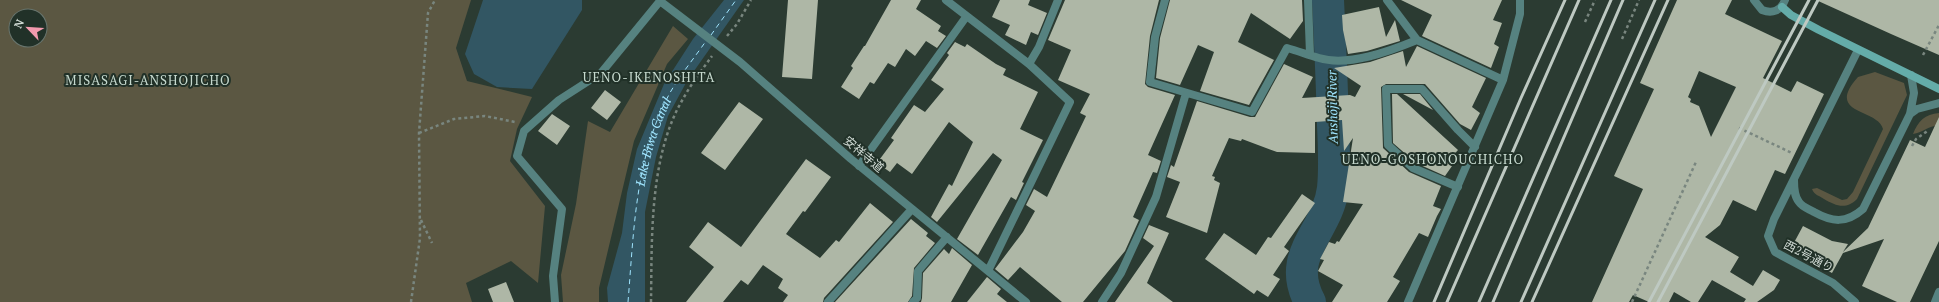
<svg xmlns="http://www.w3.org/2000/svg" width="1939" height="302" font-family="'PT Serif','Noto Sans JP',serif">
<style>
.green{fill:#5b5742;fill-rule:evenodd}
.water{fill:#325663}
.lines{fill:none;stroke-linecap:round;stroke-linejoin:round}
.river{stroke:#325663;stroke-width:32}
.ferry{stroke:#9fe4fe;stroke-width:1;stroke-dasharray:5 4;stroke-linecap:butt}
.building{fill:#aeb7a6;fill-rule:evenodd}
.path{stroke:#79867f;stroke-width:2.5;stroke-dasharray:3 3;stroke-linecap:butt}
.minor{stroke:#568280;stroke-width:8}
.secondary{stroke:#64aca9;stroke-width:8}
.rail{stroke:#bec9c2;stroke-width:3}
.labels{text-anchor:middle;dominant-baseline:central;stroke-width:4;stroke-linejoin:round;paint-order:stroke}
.street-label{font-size:12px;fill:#d2dcd6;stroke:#213128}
.neighbourhood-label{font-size:13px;letter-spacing:1px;fill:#c6d9ce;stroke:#213128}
.water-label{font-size:13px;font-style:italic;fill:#9fe4fe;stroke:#213128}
</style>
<rect width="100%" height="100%" fill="#2b3b32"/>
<!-- green -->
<path class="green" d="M0,0H471L456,48L467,81L532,97L517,129L510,161L545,206L538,283L511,261L466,283L472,302H0ZM16,16H40V40H16Z
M673,26L688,39L667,64L634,141L599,288V302H563L561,275L576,204L588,121L610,132Z
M1875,72L1904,83L1907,95L1857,199C1846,210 1836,206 1824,199C1820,196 1814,195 1812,189L1817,188L1842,200L1847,199L1853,192L1883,129C1878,108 1824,115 1858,77Z
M1939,113V125C1928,126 1922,133 1913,134C1918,121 1925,114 1939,113Z"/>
<!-- water -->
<path class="water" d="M483,0H582V10L532,89L497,87L474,74L465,54Z
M724,0H744L687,81L668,116L656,157L645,212V302H608L607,288L622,233L627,193L637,149L664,84L693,39Z"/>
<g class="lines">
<!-- river -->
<path class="river" d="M1310,302C1284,254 1328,232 1333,188C1335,168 1334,146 1333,125C1332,83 1330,42 1328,0"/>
<!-- ferry -->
<g class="ferry">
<path d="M711,35L736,0"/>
<path id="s1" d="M628,302C634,230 635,155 671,91C681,74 695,57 706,41"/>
</g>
</g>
<!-- building -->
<path class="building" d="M788,0H818L812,79L782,77Z
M891,0H921L916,9L941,26L938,31L946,36L937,48L926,41L915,56L906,49L895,67L888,63L874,84L870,82L859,99L841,87L853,68L851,66L864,46H865Z
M1000,0H1030L1028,5L1047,13L1038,35L1031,32L1026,45L1005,35L1010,25L992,17Z
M1065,0H1159L1150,36L1145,84L1148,87L1175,95L1148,155L1161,161L1157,173L1153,172L1133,217L1139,220L1125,251L1083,302H1062L1020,267L1008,280L995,269L1023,232L1035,211L1026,205L1034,189L1047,197L1086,116L1080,113L1090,94L1058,80L1071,50L1048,40Z
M1170,0H1302L1303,21L1290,39L1251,13L1238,42L1274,60L1249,105L1200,91L1214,52L1198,45L1180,85L1156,78L1160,38Z
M1401,0H1502L1493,20L1502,23L1494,44L1499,47L1491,68L1422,36L1432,15Z
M1677,0H1732L1725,14L1782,41L1763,78L1791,92L1797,81L1824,94L1785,174L1775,170L1756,211L1733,200L1720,225L1705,237L1739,257L1730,272L1753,286L1763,270L1780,280L1774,290L1757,302H1744L1746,299L1712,280L1698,302H1691L1674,292L1669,302H1649L1633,295L1629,302H1592L1643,189L1614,176L1654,89L1640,83ZM1699,71L1736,87L1711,137L1699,106L1690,102L1691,99L1688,97Z
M1816,0H1939V55L1891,34Z
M1379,7L1386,37L1395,20L1400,41L1367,51L1348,54L1343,30L1342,15Z
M955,42L965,47L967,44L996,64L1006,69L1003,75L1038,92L1020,129L1043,140L1022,182L1024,183L1016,200L1011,197L978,255L957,239L1002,160L993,153L937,222L931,217L949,184L952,186L973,142L949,122L912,174L897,163L890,172L877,163L894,140L891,138L914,105L925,112L944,89L931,80L949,55L947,53Z
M1417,46L1486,78L1472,107L1480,113L1471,130L1460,124L1425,84H1386L1381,87L1383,148L1409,172L1441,186L1433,206L1441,209L1437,216L1428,237L1419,233L1393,277L1400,281L1387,302H1332L1343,285L1318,271L1324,260L1320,259L1329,242L1335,244L1337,241L1339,242L1363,204L1343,202L1353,138L1344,151L1342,120L1315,122V153L1277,152L1242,139L1241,141L1229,138L1212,176L1215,177L1214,180L1220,183L1207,233L1166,217L1180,182L1167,177L1171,165L1174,167L1197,101L1250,117H1255L1284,64L1313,77L1302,98L1350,95L1355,97L1361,86L1334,68L1370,62L1403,51L1406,67Z
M605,90L621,102L607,120L591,108Z
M1392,94H1397L1458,150L1447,162L1452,166L1445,176L1416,163L1393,143Z
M1403,94H1420L1433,110Z
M739,102L763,119L725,170L701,153Z
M552,114L570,126L557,145L538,131Z
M1939,117V241L1910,302H1897L1862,286L1884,239L1843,253L1832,273L1790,250L1803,226L1832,241L1848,244L1843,252L1868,228L1910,140L1925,147Z
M806,159L831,177L805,212L803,211L786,234L820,258L836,240L839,242L870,203L893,222L824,298L823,302H783L788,295L778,288L783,279L763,265L748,285L741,280L723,302H686L714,267L689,247L708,222L741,247Z
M1302,194L1315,203L1284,247L1289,251L1273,275L1280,279L1268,297L1257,290L1254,294L1205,259L1224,233L1256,255L1268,237L1271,238Z
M911,219L928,233L926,236L935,243L914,268L912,296L908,302H835Z
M1149,225L1169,233L1147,283L1173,302H1115L1154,246L1143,238Z
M952,248L972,265L951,302H921L922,298L923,273L944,249L949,254Z
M987,277L1001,289L997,294L1007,302H967Z
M506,282L514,302H493L488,289Z"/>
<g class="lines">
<!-- path -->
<path class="path" d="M1585,22L1595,0
M727,36L737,24L751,0
M1622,39L1639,0
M1923,55L1939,25
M1739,128L1792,153
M419,133L454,119L485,116L515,122
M1912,146L1916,139L1929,130
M421,220L432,243
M411,302L420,238L419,133L428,13L435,0
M651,302C652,238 649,156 683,99C691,84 702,70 712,56
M1632,302L1696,162"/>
<!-- minor -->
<path class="minor" d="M946,0L1029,64L1070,102L988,271
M1165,0L1155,37L1150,82L1252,112L1287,48C1298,51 1308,55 1319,58C1348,67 1390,51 1417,40
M1308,0L1310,54
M1387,0L1417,40L1503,80
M1754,0L1762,10C1772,14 1781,11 1785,0
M1029,64L1039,47L1058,0
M1910,114L1917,109L1939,103
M859,166L966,17
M1794,180C1794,187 1794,196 1799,202C1802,207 1809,209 1814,212C1832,222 1846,224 1863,209L1910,114L1914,93L1911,75
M1458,187L1413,168L1388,145L1386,89H1422L1458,130L1475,147
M555,302L553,276L562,209L517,156L524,131L559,100L601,73L660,1L740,62L851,159L1026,302
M828,302L912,209
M913,302L917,298L918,271L947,237
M1102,302L1121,273L1156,197L1186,93
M1408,302L1503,80L1520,14V0
M1855,302L1833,283L1775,252L1768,236L1774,219L1858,50
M1935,302L1939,292"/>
<!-- secondary -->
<path class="secondary" d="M1782,7L1791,15L1819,30L1939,89"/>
<!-- rail -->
<path class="rail" d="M1434,302L1521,98L1565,0
M1447,302L1579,0
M1479,302L1611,0
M1493,302L1623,0
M1521,302L1655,0
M1532,302L1668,0
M1649,302L1809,0
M1658,302L1818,0"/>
</g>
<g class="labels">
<!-- street labels -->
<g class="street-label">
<text transform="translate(864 154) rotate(40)">安祥寺道</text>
<text transform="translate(1809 256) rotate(28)">西2号通り</text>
</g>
<!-- neighbourhood labels -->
<g class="neighbourhood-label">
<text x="649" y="77">UENO-IKENOSHITA</text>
<text x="148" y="80">MISASAGI-ANSHOJICHO</text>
<text x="1433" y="159">UENO-GOSHONOUCHICHO</text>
</g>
<!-- water labels -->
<g class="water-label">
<text transform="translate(1332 107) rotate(-91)">Anshōji River</text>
<text stroke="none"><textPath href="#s1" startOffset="163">Lake Biwa Canal</textPath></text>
</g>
</g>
<!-- north arrow -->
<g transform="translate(28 28) rotate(295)"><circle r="19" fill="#213128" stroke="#68756e"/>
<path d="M0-3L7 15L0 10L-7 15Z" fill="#f29aae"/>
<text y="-6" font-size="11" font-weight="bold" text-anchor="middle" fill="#d2dcd6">N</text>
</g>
</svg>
